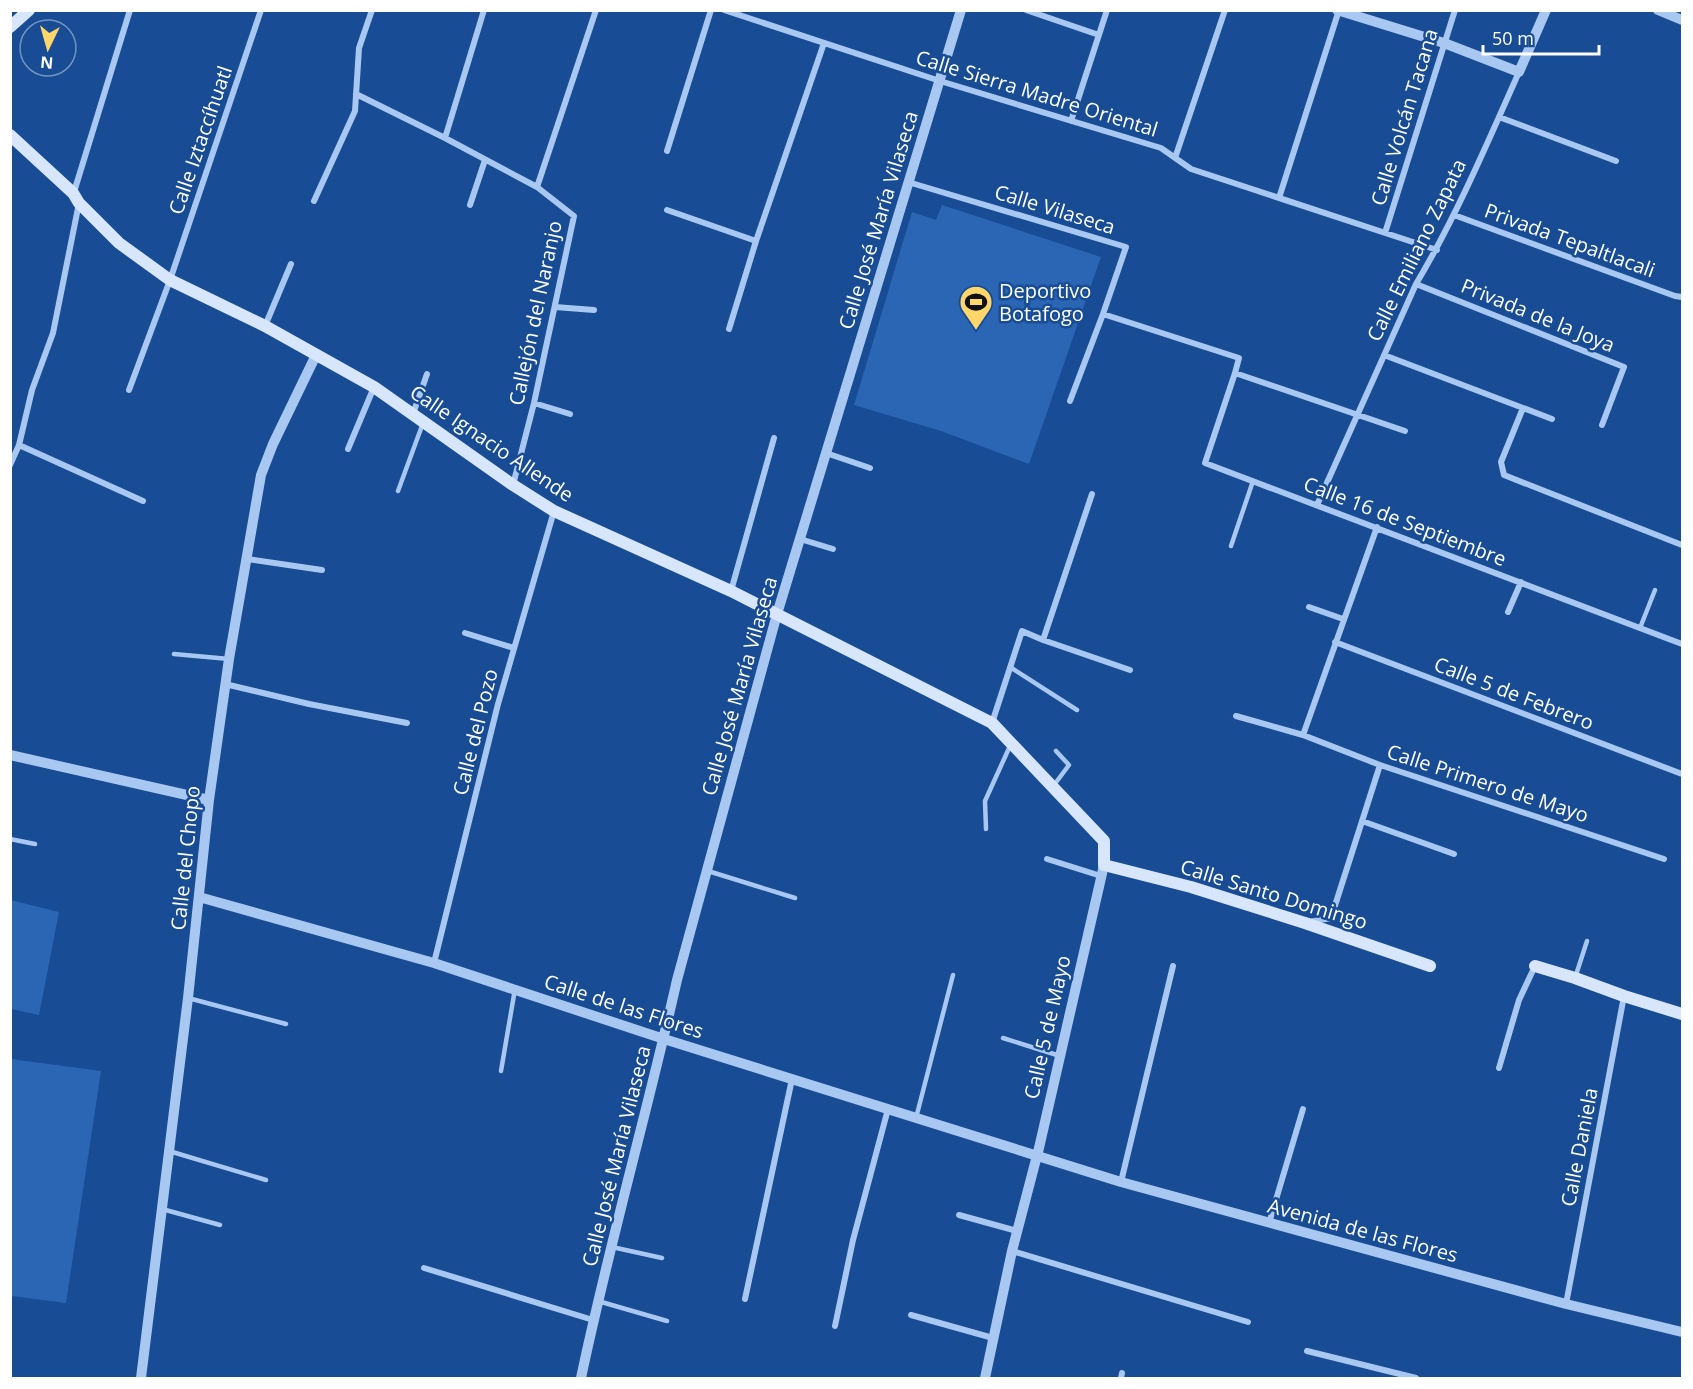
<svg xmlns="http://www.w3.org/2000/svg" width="1693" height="1389" font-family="'Open Sans',sans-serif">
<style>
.green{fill:#2b66b4}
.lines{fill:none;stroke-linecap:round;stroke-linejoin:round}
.service{stroke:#a9c8f1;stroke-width:4.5}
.minor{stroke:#a9c8f1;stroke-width:6}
.tertiary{stroke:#a9c8f1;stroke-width:10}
.secondary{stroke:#d8e6fb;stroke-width:12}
.labels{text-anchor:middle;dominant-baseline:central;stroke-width:5;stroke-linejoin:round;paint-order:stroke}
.street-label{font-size:20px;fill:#fff;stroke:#184c95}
.poi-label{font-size:20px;fill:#fff;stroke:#184c95;text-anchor:start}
</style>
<rect width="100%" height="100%" fill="#184c95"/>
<!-- green -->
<path class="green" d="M942,205L1101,257L1029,464L941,431L854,405L912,212L936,220Z
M11,900L59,912L39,1015L11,1009Z
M11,1059L101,1071L66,1303L11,1296Z"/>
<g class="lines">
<!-- service -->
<path class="service" d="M398,491L423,423
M1231,546L1253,481
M1640,628L1655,590
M174,654L229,659
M1010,667L1077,710
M1054,785L1069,765L1056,751
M986,829L985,801L1010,746
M10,839L35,844
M708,871L795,898
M1575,978L1587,941
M188,998L286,1024
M1003,1038L1060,1056
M501,1071L515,989
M916,1118L953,975
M169,1151L266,1180
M162,1209L220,1225
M612,1247L662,1258
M598,1301L667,1321"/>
<!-- minor -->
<path class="minor" d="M724,10L940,81L1161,148L1191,169L1437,250
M1026,10L1099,35
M356,94L445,138L537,187L574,216L534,403L513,485
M1499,117L1616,161
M1071,121L1107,10
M445,138L484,10
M667,151L711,10
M1175,158L1225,10
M908,182L1126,247L1103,314L1070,401
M537,187L596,10
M74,192L130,10
M1279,198L1339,10
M314,201L355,111L359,48L372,10
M470,205L485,160
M667,210L756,241
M1454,215L1675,296L1682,297
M1385,233L1455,10
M1416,284L1624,367L1602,425
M555,307L594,310
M1103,314L1239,358L1235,373L1205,463L1682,644
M265,326L291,264
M729,329L756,241L824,43
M1384,355L1552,419
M1235,373L1405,431
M129,390L170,280L261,10
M534,403L570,414
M1523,408L1501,462L1504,475L1682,545
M413,414L427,374
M19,445L143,501
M348,449L374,387
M826,453L870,468
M10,465L19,445L32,390L53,333L79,203
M1317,505L1416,284C1456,217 1487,144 1519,72
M800,539L833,549
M247,559L322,570
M731,591L774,438
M1309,607L1343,619
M1508,612L1521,582
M465,633L514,648
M1043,640L1092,494
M1335,642L1682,774
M225,684L309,704L407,723
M1236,716L1303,735L1380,765L1664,859
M992,723L1022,631L1043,640L1130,670
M1303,735L1377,527
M1362,821L1454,854
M1047,859L1101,876
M1309,922L1331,918L1380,765
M434,963L498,704L554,511
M1499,1068L1519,1000L1535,966
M1121,1182L1173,966
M959,1215L1017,1231
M1269,1223L1303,1109
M1012,1251L1248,1322
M424,1268L593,1320
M745,1299L792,1079
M1566,1304L1624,996
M911,1315L993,1338
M835,1326L853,1240L888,1109
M1307,1351L1416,1378
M1121,1378L1122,1373"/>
<!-- tertiary -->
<path class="tertiary" d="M1337,10L1444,43L1519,72L1546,10
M1658,10L1682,20
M10,755L209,800
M199,897L434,963L664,1039L1121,1182L1566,1304L1682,1332
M141,1378L188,998L209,800L229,659L261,475L273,444L316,355
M581,1378C609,1245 647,1113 677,980L777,614L961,10
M985,1378L1012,1251L1039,1148L1104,865"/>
<!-- secondary -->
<path class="secondary" d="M10,27L29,10
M10,135L73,193L79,203L119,243L170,280L265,326L374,387L513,485L554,511L731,591L992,723L1104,841V865L1191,887L1305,923L1430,966
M1535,966L1575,978L1624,996L1682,1014"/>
</g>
<!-- icons -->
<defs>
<g id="stadium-pin" transform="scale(1.725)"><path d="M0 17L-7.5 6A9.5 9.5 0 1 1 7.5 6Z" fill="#ffd669" stroke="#184c95"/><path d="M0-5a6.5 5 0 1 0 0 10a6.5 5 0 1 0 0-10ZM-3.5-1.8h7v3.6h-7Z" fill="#111"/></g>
</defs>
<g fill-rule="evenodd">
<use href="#stadium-pin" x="976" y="302"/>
</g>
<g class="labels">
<!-- street labels -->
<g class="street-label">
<text transform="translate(1037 93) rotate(17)">Calle Sierra Madre Oriental</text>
<text transform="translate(1404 117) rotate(-73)">Calle Volcán Tacana</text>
<text transform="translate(200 140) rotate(-71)">Calle Iztaccíhuatl</text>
<text transform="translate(1055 209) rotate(17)">Calle Vilaseca</text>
<text transform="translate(878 220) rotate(-73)">Calle José María Vilaseca</text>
<text transform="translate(1570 240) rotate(20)">Privada Tepaltlacali</text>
<text transform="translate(1416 250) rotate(-64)">Calle Emiliano Zapata</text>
<text transform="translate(535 313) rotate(-78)">Callejón del Naranjo</text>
<text transform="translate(1538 315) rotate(22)">Privada de la Joya</text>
<text transform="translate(492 443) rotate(34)">Calle Ignacio Allende</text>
<text transform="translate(1405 521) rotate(21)">Calle 16 de Septiembre</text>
<text transform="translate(739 686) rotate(-74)">Calle José María Vilaseca</text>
<text transform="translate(1514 693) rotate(21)">Calle 5 de Febrero</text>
<text transform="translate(475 732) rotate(-76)">Calle del Pozo</text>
<text transform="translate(1488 783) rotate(18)">Calle Primero de Mayo</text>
<text transform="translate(185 858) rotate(-84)">Calle del Chopo</text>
<text transform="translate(1274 894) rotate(17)">Calle Santo Domingo</text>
<text transform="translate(624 1006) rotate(18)">Calle de las Flores</text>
<text transform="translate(1047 1027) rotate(-77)">Calle 5 de Mayo</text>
<text transform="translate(1579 1147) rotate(-79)">Calle Daniela</text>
<text transform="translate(616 1156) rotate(-76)">Calle José María Vilaseca</text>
<text transform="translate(1363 1230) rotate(15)">Avenida de las Flores</text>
</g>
<!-- poi labels -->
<g class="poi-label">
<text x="999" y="290">Deportivo<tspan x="999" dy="23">Botafogo</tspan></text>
</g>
</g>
<!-- border -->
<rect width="1693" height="1389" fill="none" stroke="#ffffff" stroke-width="24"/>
<!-- north arrow -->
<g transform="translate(48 48) rotate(185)"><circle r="28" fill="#184c95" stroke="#7494bf" stroke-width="1.5"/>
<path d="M0-4.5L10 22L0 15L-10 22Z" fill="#ffd669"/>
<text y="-9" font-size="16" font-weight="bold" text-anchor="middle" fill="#ffffff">N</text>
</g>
<!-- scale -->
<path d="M1483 45v9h116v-9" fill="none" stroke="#ffffff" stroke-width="3"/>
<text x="1492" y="45" font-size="18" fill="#ffffff" stroke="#184c95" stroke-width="4.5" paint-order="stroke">50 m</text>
</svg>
